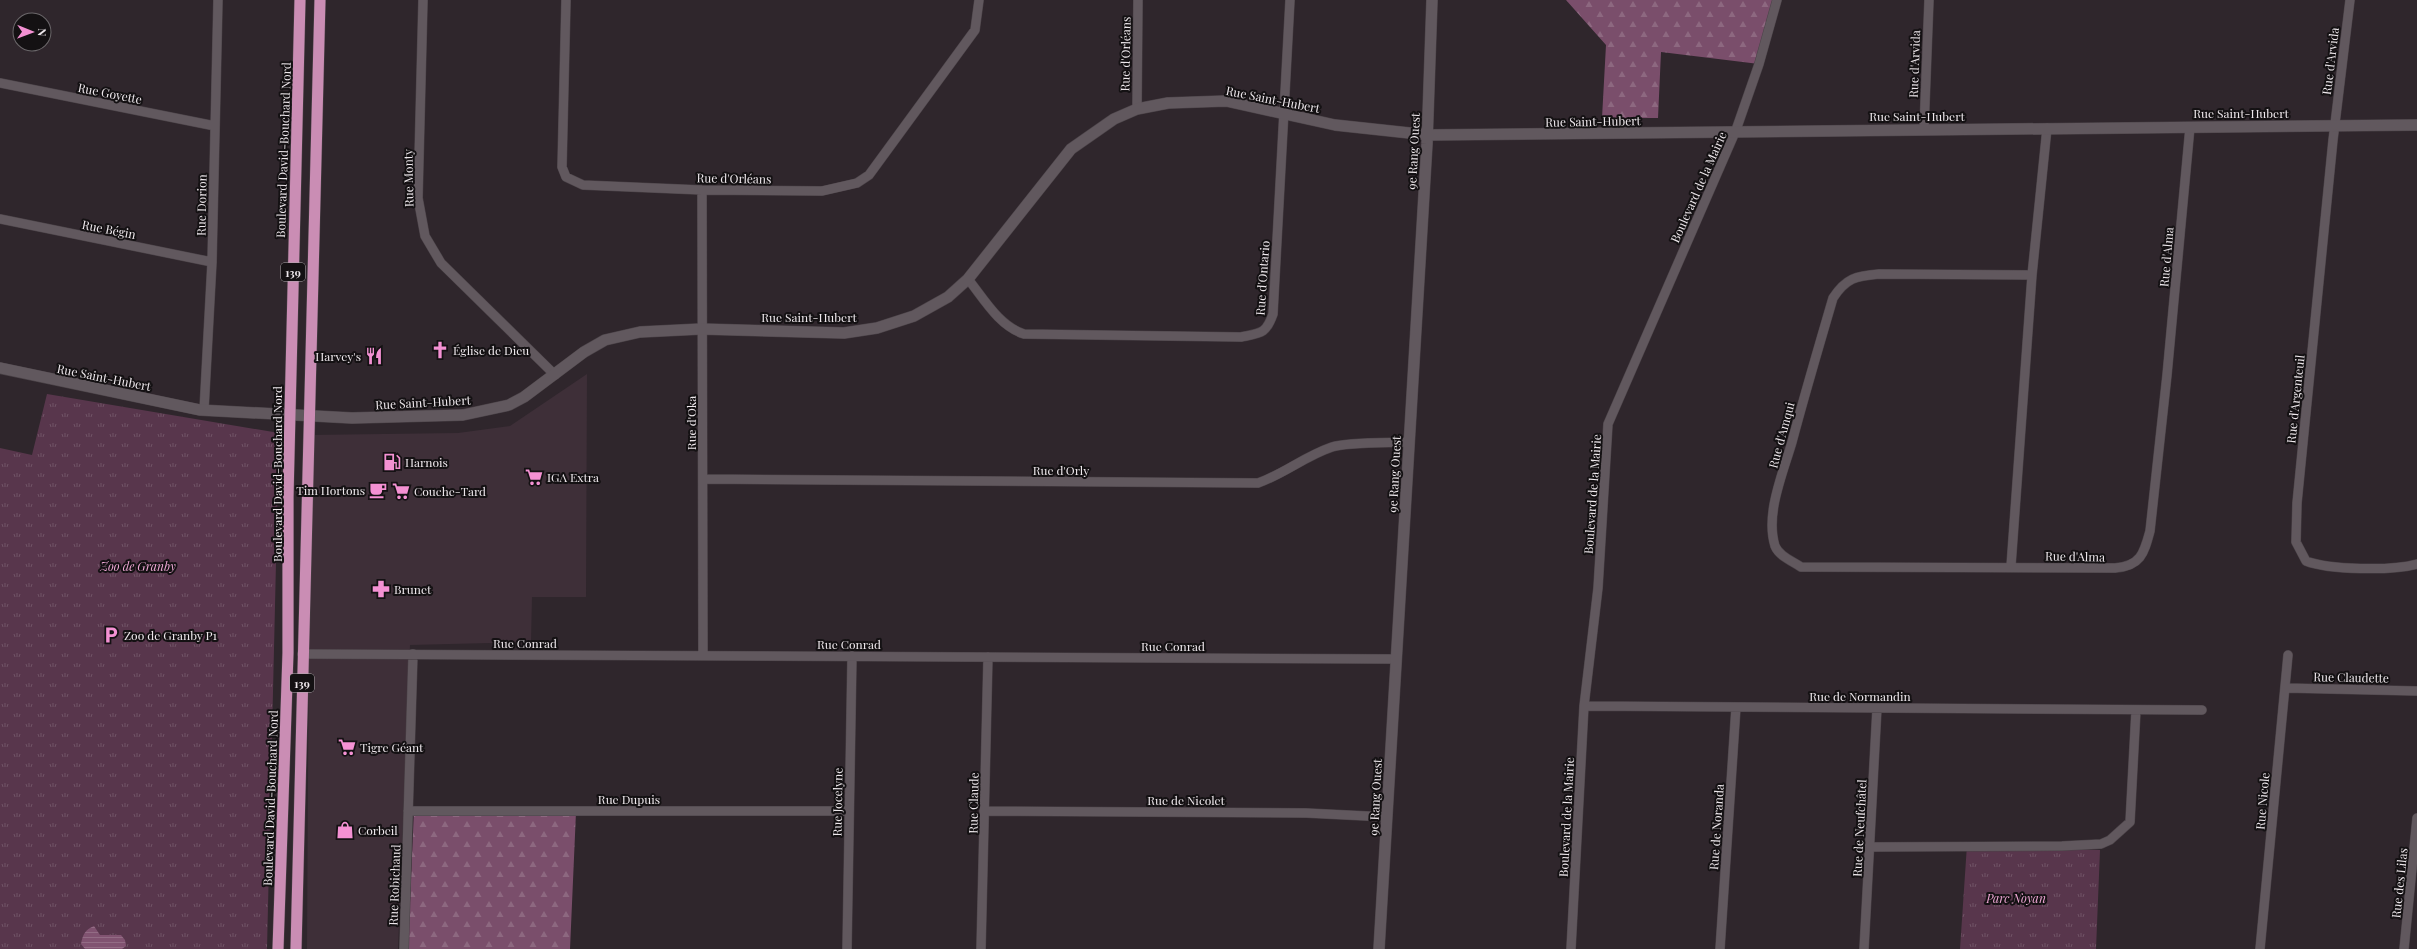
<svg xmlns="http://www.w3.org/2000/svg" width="2417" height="949" font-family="'Playfair Display',serif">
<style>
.built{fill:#3e2f38}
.forest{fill:url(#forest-firs)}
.park{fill:url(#park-tufts)}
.water{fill:url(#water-rules)}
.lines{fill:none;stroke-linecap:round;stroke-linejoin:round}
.minor-casing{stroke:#4b4348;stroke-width:10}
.tertiary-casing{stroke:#4b4348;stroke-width:12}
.trunk-casing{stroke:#4b4348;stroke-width:12}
.minor{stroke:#61585e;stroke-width:9}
.tertiary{stroke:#61585e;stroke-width:11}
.trunk{stroke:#ca8db4;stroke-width:11}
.labels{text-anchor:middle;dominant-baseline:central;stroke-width:4;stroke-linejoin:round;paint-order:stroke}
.shield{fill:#141113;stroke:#ada8ab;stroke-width:1}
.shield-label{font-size:11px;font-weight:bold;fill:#eee8ec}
.street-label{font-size:12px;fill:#eee8ec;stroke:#141113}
.poi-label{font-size:12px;fill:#eee8ec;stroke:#141113;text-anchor:start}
.park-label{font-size:12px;font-style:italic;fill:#f0a8d6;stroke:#141113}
</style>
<defs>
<pattern id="forest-firs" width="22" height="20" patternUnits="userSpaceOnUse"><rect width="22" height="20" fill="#7a4e6b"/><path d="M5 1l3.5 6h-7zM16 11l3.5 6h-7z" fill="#8d6880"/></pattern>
<pattern id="park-tufts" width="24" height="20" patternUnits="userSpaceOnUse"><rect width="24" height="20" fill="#58364c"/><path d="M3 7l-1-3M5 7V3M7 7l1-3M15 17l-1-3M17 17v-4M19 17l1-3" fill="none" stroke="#705366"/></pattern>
<pattern id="water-rules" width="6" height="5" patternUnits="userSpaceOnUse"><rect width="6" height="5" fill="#815371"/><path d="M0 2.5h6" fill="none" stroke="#936c85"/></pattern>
</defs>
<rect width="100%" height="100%" fill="#2f262c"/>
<!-- built -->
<path class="built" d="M587,374L586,597H532L531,642L410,645L398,949H307L310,435L458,433L510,426Z"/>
<!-- forest -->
<path class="forest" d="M1566,0H1775L1759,64L1661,52L1658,118H1602L1606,45Z
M414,810L576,812L570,949H408Z"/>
<!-- park -->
<path class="park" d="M47,394L279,433L267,949H0V448L32,455Z
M1967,845L2100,850L2096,949H1960Z"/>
<!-- water -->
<path class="water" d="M94,926L100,935H121L125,940L126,946L122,949H85L81,944C83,934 85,930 94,926Z"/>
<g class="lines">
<!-- minor casing -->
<g class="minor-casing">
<path id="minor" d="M423,0L418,198L425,236L441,263L555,375
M566,0L562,167L566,177L583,185L702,190L822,191L857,183L869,175L975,30L979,0
M2350,0L2333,140L2297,503L2296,542L2306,561C2329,570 2392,571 2417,564
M0,83L215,126
M1137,109L1138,0
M1924,129L1929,0
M702,190L703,656
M0,219L212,262
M2032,275L1879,274C1856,276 1846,278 1833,298C1819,346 1805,393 1792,442C1783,473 1765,514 1775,546C1779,556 1792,561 1801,567L2115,568C2141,566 2144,553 2150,531L2167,375L2190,127
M968,279C984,299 999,326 1024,334L1241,337C1261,333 1266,334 1273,314L1290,0
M204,410L212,262L218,0
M703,479L1258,483C1284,474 1305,456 1332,447C1347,442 1391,443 1409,442
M2011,566L2032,275L2047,128
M302,654L1396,659
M2285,688L2417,691
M1584,706L2202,710
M408,811H849
M984,811L1306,813L1387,817
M1869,847L2062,846L2101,844L2110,840L2130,822L2136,710
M404,949L413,654
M847,949L852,656
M981,949L988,657
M1571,949L1584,706L1598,588L1608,424L1736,130L1759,64L1777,0
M1720,949L1736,707
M1864,949L1877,708
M2260,949L2288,655
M2404,949L2417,818"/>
</g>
<!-- tertiary casing -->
<g class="tertiary-casing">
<path id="tertiary" d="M0,368L200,410L352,418L463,415L509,405L524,397L584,352L605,340L640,332L701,329L844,333L877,328L914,316L948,297L968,279L1071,149L1114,119L1137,109L1168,103L1226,101L1335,125L1428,135L2417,125
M1379,949L1427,144L1432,0"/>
</g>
<!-- trunk casing -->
<g class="trunk-casing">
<path id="trunk" d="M278,949L288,653V497L300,0
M296,949L320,0"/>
</g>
<!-- minor -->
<use href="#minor" class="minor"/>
<!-- tertiary -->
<use href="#tertiary" class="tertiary"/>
<!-- trunk -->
<use href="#trunk" class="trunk"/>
</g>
<!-- icons -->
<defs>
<g id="church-bare" transform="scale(1.38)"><path d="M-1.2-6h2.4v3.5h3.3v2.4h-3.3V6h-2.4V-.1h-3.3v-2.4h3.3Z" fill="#f491d3" stroke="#141113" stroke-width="2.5" paint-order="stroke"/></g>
<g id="restaurant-bare" transform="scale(1.38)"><path d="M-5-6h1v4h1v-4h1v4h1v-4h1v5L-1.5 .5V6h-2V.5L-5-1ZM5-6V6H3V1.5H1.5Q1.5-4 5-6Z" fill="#f491d3" stroke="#141113" stroke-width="2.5" paint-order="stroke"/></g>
<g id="fuel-bare" transform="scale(1.38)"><path d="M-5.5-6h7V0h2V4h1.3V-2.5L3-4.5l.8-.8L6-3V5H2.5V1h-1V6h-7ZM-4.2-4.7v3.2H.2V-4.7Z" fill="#f491d3" stroke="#141113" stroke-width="2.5" paint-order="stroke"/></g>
<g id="supermarket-bare" transform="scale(1.38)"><path d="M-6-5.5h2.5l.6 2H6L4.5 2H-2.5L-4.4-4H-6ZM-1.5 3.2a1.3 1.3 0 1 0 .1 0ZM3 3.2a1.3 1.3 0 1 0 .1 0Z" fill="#f491d3" stroke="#141113" stroke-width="2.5" paint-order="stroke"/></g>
<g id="cafe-bare" transform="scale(1.38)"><path d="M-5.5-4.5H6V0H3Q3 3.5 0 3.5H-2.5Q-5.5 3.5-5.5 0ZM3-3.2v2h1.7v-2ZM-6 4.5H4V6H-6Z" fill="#f491d3" stroke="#141113" stroke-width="2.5" paint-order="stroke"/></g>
<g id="pharmacy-bare" transform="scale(1.38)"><path d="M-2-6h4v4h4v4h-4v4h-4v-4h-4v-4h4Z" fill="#f491d3" stroke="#141113" stroke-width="2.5" paint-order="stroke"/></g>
<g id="parking-bare" transform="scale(1.38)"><path d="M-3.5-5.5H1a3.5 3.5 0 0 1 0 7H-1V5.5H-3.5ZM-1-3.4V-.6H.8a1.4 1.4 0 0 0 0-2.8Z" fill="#f491d3" stroke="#141113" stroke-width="2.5" paint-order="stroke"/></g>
<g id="shop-bare" transform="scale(1.38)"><path d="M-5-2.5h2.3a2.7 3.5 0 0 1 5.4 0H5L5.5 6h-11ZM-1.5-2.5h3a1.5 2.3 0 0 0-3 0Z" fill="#f491d3" stroke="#141113" stroke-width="2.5" paint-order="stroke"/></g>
</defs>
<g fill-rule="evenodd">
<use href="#church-bare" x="440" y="350"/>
<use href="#restaurant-bare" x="374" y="356"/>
<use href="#fuel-bare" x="392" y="462"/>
<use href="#supermarket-bare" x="534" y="477"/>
<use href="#cafe-bare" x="378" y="490"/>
<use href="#supermarket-bare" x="401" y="491"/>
<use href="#pharmacy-bare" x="381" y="589"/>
<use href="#parking-bare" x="111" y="635"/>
<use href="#supermarket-bare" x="347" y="747"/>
<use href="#shop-bare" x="345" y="830"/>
</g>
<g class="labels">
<!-- shield labels -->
<g class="shield">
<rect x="281" y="263" width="24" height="18" rx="3"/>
<rect x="290" y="674" width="24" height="18" rx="3"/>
</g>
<g class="shield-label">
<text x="293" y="272">139</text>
<text x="302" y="683">139</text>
</g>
<!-- street labels -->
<g class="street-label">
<text transform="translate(1125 54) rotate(-89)">Rue d'Orléans</text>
<text transform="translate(2330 61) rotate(-83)">Rue d'Arvida</text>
<text transform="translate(1914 64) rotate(-88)">Rue d'Arvida</text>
<text transform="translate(110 93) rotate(11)">Rue Goyette</text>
<text transform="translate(1273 99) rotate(11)">Rue Saint-Hubert</text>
<text x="2241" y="113">Rue Saint-Hubert</text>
<text x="1917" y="116">Rue Saint-Hubert</text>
<text transform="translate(1593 121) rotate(-1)">Rue Saint-Hubert</text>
<text transform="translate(283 150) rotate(-88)">Boulevard David-Bouchard Nord</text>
<text transform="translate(1413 151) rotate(-87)">9e Rang Ouest</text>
<text transform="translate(408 178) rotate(-91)">Rue Monty</text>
<text transform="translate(734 178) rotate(1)">Rue d'Orléans</text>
<text transform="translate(1698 187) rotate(-66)">Boulevard de la Mairie</text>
<text transform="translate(201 205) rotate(-89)">Rue Dorion</text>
<text transform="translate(109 229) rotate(11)">Rue Bégin</text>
<text transform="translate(2166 257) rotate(-85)">Rue d'Alma</text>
<text transform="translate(1262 278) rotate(-86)">Rue d'Ontario</text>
<text x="809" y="317">Rue Saint-Hubert</text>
<text transform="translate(104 377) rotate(11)">Rue Saint-Hubert</text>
<text transform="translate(2295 399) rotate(-84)">Rue d'Argenteuil</text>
<text transform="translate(423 402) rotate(-3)">Rue Saint-Hubert</text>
<text transform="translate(691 423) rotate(-90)">Rue d'Oka</text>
<text transform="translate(1781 435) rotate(-75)">Rue d'Amqui</text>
<text x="1061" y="470">Rue d'Orly</text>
<text transform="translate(277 474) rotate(-90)">Boulevard David-Bouchard Nord</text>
<text transform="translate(1394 474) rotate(-87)">9e Rang Ouest</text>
<text transform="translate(1592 494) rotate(-86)">Boulevard de la Mairie</text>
<text transform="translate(2075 556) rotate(1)">Rue d'Alma</text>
<text x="525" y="643">Rue Conrad</text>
<text x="849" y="644">Rue Conrad</text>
<text x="1173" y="646">Rue Conrad</text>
<text transform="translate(2351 677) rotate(1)">Rue Claudette</text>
<text x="1860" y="696">Rue de Normandin</text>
<text transform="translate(1375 797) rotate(-87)">9e Rang Ouest</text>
<text transform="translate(270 798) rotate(-88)">Boulevard David-Bouchard Nord</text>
<text x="629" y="799">Rue Dupuis</text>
<text x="1186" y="800">Rue de Nicolet</text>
<text transform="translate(2262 801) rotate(-85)">Rue Nicole</text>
<text transform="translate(837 802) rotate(-89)">Rue Jocelyne</text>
<text transform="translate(973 803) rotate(-89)">Rue Claude</text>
<text transform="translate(1566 817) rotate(-87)">Boulevard de la Mairie</text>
<text transform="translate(1716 827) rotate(-86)">Rue de Noranda</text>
<text transform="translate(1859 828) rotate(-87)">Rue de Neufchâtel</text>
<text transform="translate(2399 883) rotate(-84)">Rue des Lilas</text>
<text transform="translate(394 885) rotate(-88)">Rue Robichaud</text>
</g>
<!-- poi labels -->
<g class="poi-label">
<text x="453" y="350">Église de Dieu</text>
<text x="361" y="356" text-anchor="end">Harvey's</text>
<text x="405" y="462">Harnois</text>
<text x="547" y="477">IGA Extra</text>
<text x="365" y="490" text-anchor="end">Tim Hortons</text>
<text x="414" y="491">Couche-Tard</text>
<text x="394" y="589">Brunet</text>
<text x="124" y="635">Zoo de Granby P1</text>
<text x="360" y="747">Tigre Géant</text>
<text x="358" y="830">Corbeil</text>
</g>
<!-- park labels -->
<g class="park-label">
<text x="138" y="566">Zoo de Granby</text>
<text x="2016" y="898">Parc Noyan</text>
</g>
</g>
<!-- north arrow -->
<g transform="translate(32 32) rotate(91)"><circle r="19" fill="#141113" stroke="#6b676a"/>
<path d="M0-3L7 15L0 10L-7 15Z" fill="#f491d3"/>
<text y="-6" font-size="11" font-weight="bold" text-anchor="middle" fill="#eee8ec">N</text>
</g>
</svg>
